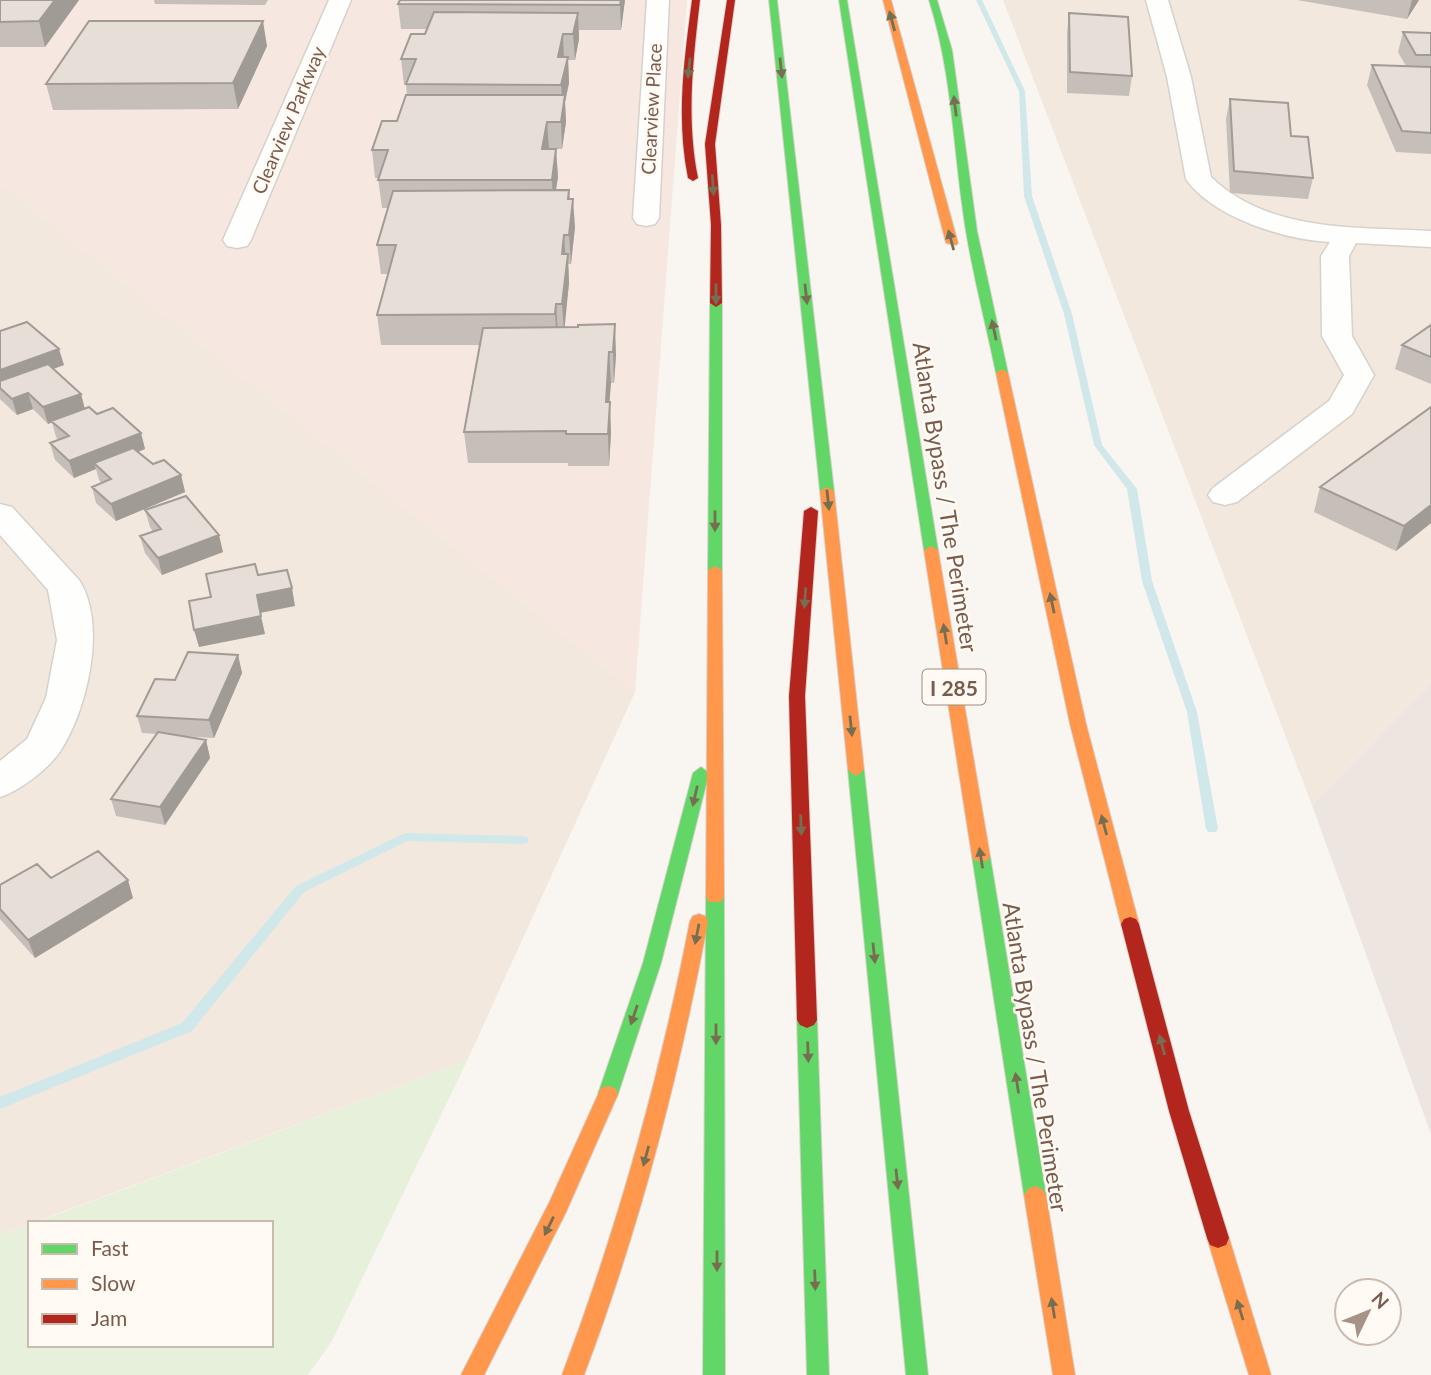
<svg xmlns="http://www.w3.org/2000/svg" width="1431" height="1375" font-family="Lato,sans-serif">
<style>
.residential{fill:#f2e8de}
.commercial{fill:#f6e8e1}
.industrial{fill:#ede5e0}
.green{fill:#e7f0db}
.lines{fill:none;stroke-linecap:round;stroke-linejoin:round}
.stream{fill:#d0e8ea;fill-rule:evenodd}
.street-casing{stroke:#d7d1cb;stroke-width:3}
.fast-casing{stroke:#dad1cc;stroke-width:2}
.slow-casing{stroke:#dad1cc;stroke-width:2}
.jam-casing{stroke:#dad1cc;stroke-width:2}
.street{fill:#fefefd;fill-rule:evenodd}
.fast{fill:#63d668;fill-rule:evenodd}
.slow{fill:#ff974d;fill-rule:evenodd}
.jam{fill:#b3261e;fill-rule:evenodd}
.wall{fill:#c6bfb9}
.shaded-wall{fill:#a19b96}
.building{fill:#e6ded7;stroke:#a19b96;stroke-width:2}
.oneway{fill:#776e51}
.labels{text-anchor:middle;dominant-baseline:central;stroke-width:5;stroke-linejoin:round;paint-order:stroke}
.far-street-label{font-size:19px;fill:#7a5c4d;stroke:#fffaf3}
.shield{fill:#fffaf3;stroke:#a28b7f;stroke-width:2}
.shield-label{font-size:21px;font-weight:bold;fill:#7a5c4d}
.street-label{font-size:23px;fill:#7a5c4d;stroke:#fffaf3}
</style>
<rect width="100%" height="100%" fill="#f9f5f0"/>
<!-- residential -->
<path class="residential" d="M1003,0H1431V684L1312,805Z
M0,183L635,692L467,1061L0,1235Z"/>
<!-- commercial -->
<path class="commercial" d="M0,0H687L635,692L0,183Z"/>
<!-- industrial -->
<path class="industrial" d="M1431,684V1134L1312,805Z"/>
<!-- green -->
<path class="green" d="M467,1061L332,1341L308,1375H0V1235L30,1224V1345H271V1223H34Z"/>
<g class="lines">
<!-- stream -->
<path class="stream" d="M976,0H982L1025,91L1032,196L1072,314L1102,445L1137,489L1152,581L1197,712L1218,829L1216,832H1208L1206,829L1187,712L1142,581L1127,489L1094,445L1064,314L1024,196L1019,91Z
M405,833L523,836L527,837L529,840L527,843L523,844L407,841L304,892L192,1031L0,1109V1097L182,1023L296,886Z"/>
<!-- street casing -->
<g class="street-casing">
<path id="street" d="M329,0H351L251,240L247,246L237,248L227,246L223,240Z
M647,0H669L659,218L655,224L646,226L637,224L633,218Z
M1146,0H1168L1191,77L1211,177C1269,233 1357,227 1431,231V247L1356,243L1349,256L1352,336L1374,375L1352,414L1237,502L1225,505L1213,502L1208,495L1213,488L1329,401L1344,375L1322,336L1321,256L1330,242C1285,240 1212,217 1186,179L1167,77Z
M0,504L12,507L79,580C108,624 87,712 59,753C48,769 18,792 0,797V761L27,739L46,698L57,640L48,590L0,535Z"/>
</g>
<!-- fast casing -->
<g class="fast-casing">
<path id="fast" d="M769,0H777L834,491L827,495L820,491Z
M839,0H847L938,550L931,554L924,550Z
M929,0H937L952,50L977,231L1008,373L1002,377L996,373C985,319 970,265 963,211C953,140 951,69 929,0Z
M716,299L722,303V570L715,574L708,570L710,303Z
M856,764L864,770L928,1375H906L848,770Z
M701,767L709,773L661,963L618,1094L615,1100L608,1102L601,1100L598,1094L643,963L693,773Z
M981,850L987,851L990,856L1046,1195L1042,1201L1035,1204L1028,1201L1024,1195L972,856L975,851Z
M715,890L721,892L724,897L725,1375H703L706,897L709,892Z
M807,1012L814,1015L817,1020L829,1375H807L797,1020L800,1015Z"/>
</g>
<!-- slow casing -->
<g class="slow-casing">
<path id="slow" d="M883,0H891L958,243L956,245L946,243Z
M1002,369L1008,373L1086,724L1139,924L1136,929L1130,931L1124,929L1121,924L1070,724L996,373Z
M827,487L834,491L864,770L856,776L848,770L820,491Z
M931,546L938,550L990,856L987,861H975L972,856L924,550Z
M715,566L722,570L724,897L721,902H709L706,897L708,570Z
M699,914L705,916L708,921C679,1076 640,1227 584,1375H562C618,1227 660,1076 690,921L693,916Z
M608,1086L615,1088L618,1094L566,1212L484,1375H461L550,1201L601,1088Z
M1035,1186L1042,1189L1046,1195L1075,1375H1053L1024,1195L1028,1189Z
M1218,1228L1226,1231L1229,1238L1271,1375H1249L1207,1238L1210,1231Z"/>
</g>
<!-- jam casing -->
<g class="jam-casing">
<path id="jam" d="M692,0H700C693,60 686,118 698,178L693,181L688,178C676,118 684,60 692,0Z
M727,0H735L715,144L721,225L722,303L716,307L710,303L711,225L705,144Z
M811,507L818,511L805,696L817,1020L814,1025L807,1028L800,1025L797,1020L789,696L804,511Z
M1130,917L1136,919L1139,924L1189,1111L1229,1238L1226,1245L1218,1248L1210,1245L1207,1238L1169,1111L1121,924L1124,919Z"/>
</g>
<!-- street -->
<use href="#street" class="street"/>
<!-- fast -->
<use href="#fast" class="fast"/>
<!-- slow -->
<use href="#slow" class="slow"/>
<!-- jam -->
<use href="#jam" class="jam"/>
</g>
<!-- wall -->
<path class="wall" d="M0,0H79L45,47H0Z
M154,0H268L265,5L155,4Z
M400,0H625L621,30H579V39L575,60H568L569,83L565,102L566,122L562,149H556L558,177L556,190L570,199L575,227L571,264H568L569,283L564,327H578L616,355L614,383H611L609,402L611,433L609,466H568V463H468L464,432L480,345H381L377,315L388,274H381L377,245L388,208H382L378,178H375L372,150L397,121L407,95L406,85H404L401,59L425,34L428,29H401L398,4Z
M1297,0H1419L1407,19Z
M1069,13L1132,76L1129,96L1067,93V33Z
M1403,32L1431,33V154L1396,152L1367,85L1372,65L1406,66L1398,52Z
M267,46L238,109L53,110L46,84Z
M1230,99L1291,136L1313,178L1308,199L1230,193L1226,119Z
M1431,325V384L1395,369L1402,345Z
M0,331L64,365L53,369L81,394L85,409L141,433L145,449L138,452L153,464L181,475L185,492L116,521L96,503L92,487L102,483L99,480L96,469L74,478L55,460L50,443L59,440L56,437L52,422L48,424L33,409L17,415L0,399Z
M1320,487L1431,523L1396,551L1314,512Z
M145,510L223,552L162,575L145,553L140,536L153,532L150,527Z
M238,655L242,673L214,738L180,736L206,740L210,758L165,825L116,816L111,799L157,734L142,733L137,716L175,680Z
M51,878L133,898L35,958L0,919V885Z"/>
<!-- shaded-wall -->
<path class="shaded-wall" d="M55,0H79L45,47L39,21Z
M621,0H625L621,30L620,5Z
M1412,0H1419L1407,19Z
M578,13L579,39L575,60L573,34Z
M263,21L267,46L238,109L233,83Z
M563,34L564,60L558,57Z
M568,57L569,83L565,102L566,122L562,149L561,122L563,108L561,85Z
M547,122L549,149H542Z
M556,149L558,177L553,208L552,180Z
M569,190L571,218L573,199L575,227L571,264L569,235Z
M564,235L566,264L562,254Z
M568,254L569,283L564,334L562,304Z
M556,304L558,334L557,345L555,314Z
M615,324L616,355L614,383L613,352Z
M59,349L64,365L0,388V370Z
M609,352L611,383L607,433L606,402Z
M28,393L33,409L17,415L12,399Z
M81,394L85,410L48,424L43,407Z
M610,402L611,433L609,466L608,434Z
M141,433L145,449L99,468L94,463L96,469L74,478L69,461Z
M181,475L185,492L116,521L111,504Z
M1431,505V523L1396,551L1404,526Z
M219,535L223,552L162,575L158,558Z
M292,588L295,606L260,613L257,595Z
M261,616L265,634L199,647L194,630Z
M238,655L242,673L214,738L209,720Z
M206,740L210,758L165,825L160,807Z
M128,880L133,898L35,958L28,940Z"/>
<!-- building -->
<path class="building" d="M0,0H55L39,21L0,22Z
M400,0H621L620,5L398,4Z
M434,12L578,13L573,34H563L558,57H568L561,85L406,84L416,59H401L411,34H425Z
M1069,13L1128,17L1132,76L1070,72Z
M89,21H263L233,83L46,84Z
M1403,32L1431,33V55H1416Z
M1372,65L1431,67V133L1402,131Z
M406,95H565L561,122H547L542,149H556L552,180H378L388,150H372L382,121H397Z
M1230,99L1288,103L1291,136L1308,137L1313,178L1234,171Z
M569,190L568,199H573L569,235H564L562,254H568L562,304H556L555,314L377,315L396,245H377L393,191Z
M27,322L59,349L0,370V331Z
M615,324L613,352H609L606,402H610L608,434H566V431L464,432L483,328L578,327V325Z
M1431,325V357L1402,345Z
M48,364L81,394L43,407L28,393L12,399L0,388V381Z
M89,407L97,414L113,408L141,433L69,461L50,443L69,436L51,421Z
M1431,407V505L1404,526L1320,487Z
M133,448L153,464L164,460L181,475L111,504L92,487L111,479L94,463Z
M186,496L219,535L158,558L140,536L161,529L145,510Z
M255,564L258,575L287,570L292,588L257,595L261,616L194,630L189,601L211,597L206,574Z
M188,652L238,655L209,720L137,716L155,679L175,680Z
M158,732L206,740L160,807L111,799Z
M98,851L128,880L28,940L0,909V885L37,864L51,878Z"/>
<!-- one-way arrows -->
<defs><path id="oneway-solid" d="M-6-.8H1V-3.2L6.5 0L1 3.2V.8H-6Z" transform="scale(1.75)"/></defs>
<g class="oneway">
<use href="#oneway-solid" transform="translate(892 21) rotate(-105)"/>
<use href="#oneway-solid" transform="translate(689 68) rotate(96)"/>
<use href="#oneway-solid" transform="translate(781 68) rotate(84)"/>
<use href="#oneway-solid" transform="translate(955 106) rotate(-97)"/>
<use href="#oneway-solid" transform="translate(713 185) rotate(86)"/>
<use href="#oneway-solid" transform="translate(951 240) rotate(-105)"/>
<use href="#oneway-solid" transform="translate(716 294) rotate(90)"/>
<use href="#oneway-solid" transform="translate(806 294) rotate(84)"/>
<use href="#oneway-solid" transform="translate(994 330) rotate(-102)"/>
<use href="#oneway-solid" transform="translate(828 500) rotate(84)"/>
<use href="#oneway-solid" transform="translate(715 521) rotate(90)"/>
<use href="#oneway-solid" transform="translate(805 598) rotate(94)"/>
<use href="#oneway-solid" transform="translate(1052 603) rotate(-102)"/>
<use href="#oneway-solid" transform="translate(945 634) rotate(-99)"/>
<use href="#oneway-solid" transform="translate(851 726) rotate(84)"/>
<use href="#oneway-solid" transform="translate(695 796) rotate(103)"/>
<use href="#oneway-solid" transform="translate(801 825) rotate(88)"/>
<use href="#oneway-solid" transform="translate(1104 825) rotate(-105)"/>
<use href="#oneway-solid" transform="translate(981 858) rotate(-99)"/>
<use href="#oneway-solid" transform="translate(697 934) rotate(101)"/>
<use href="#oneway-solid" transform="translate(874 953) rotate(84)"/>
<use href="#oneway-solid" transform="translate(634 1015) rotate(109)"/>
<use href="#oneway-solid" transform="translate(716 1034) rotate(90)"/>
<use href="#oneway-solid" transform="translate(1162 1045) rotate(-105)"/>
<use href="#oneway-solid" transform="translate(808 1052) rotate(88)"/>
<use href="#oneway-solid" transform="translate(1017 1083) rotate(-99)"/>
<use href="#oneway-solid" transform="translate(646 1156) rotate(105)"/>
<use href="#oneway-solid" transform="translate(897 1179) rotate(84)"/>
<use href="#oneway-solid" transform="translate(549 1226) rotate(116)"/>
<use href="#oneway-solid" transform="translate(717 1261) rotate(90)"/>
<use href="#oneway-solid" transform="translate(815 1280) rotate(88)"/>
<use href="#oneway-solid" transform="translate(1053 1308) rotate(-99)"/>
<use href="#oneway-solid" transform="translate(1240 1310) rotate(-107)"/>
</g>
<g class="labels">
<!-- far-street labels -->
<g class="far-street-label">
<text transform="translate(651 109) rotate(-87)">Clearview Place</text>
<text transform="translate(288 120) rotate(-67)">Clearview Parkway</text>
</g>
<!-- shield labels -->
<rect class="shield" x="922.5" y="669.5" width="63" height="35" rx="5"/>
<g class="shield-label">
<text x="954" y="687">I 285</text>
</g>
<!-- street labels -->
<g class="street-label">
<text transform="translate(946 497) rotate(81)">Atlanta Bypass / The Perimeter</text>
<text transform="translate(1036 1057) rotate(81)">Atlanta Bypass / The Perimeter</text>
</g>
</g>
<!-- legend -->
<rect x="28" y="1221" width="245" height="126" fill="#fffaf3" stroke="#cabbb1" stroke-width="2"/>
<rect x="42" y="1244" width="35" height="10" fill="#63d668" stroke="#cabbb1" stroke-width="2"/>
<text x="91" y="1256" font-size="21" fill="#7a5c4d">Fast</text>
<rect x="42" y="1279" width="35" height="10" fill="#ff974d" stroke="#cabbb1" stroke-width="2"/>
<text x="91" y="1291" font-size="21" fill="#7a5c4d">Slow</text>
<rect x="42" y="1314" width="35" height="10" fill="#b3261e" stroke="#cabbb1" stroke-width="2"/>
<text x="91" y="1326" font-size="21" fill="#7a5c4d">Jam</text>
<!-- north arrow -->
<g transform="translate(1368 1312) rotate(47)"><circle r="33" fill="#fffaf3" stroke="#cabbb1" stroke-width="2"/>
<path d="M0-5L12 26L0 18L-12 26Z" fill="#a69286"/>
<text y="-10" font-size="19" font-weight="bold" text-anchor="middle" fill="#7a5c4d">N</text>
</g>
</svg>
